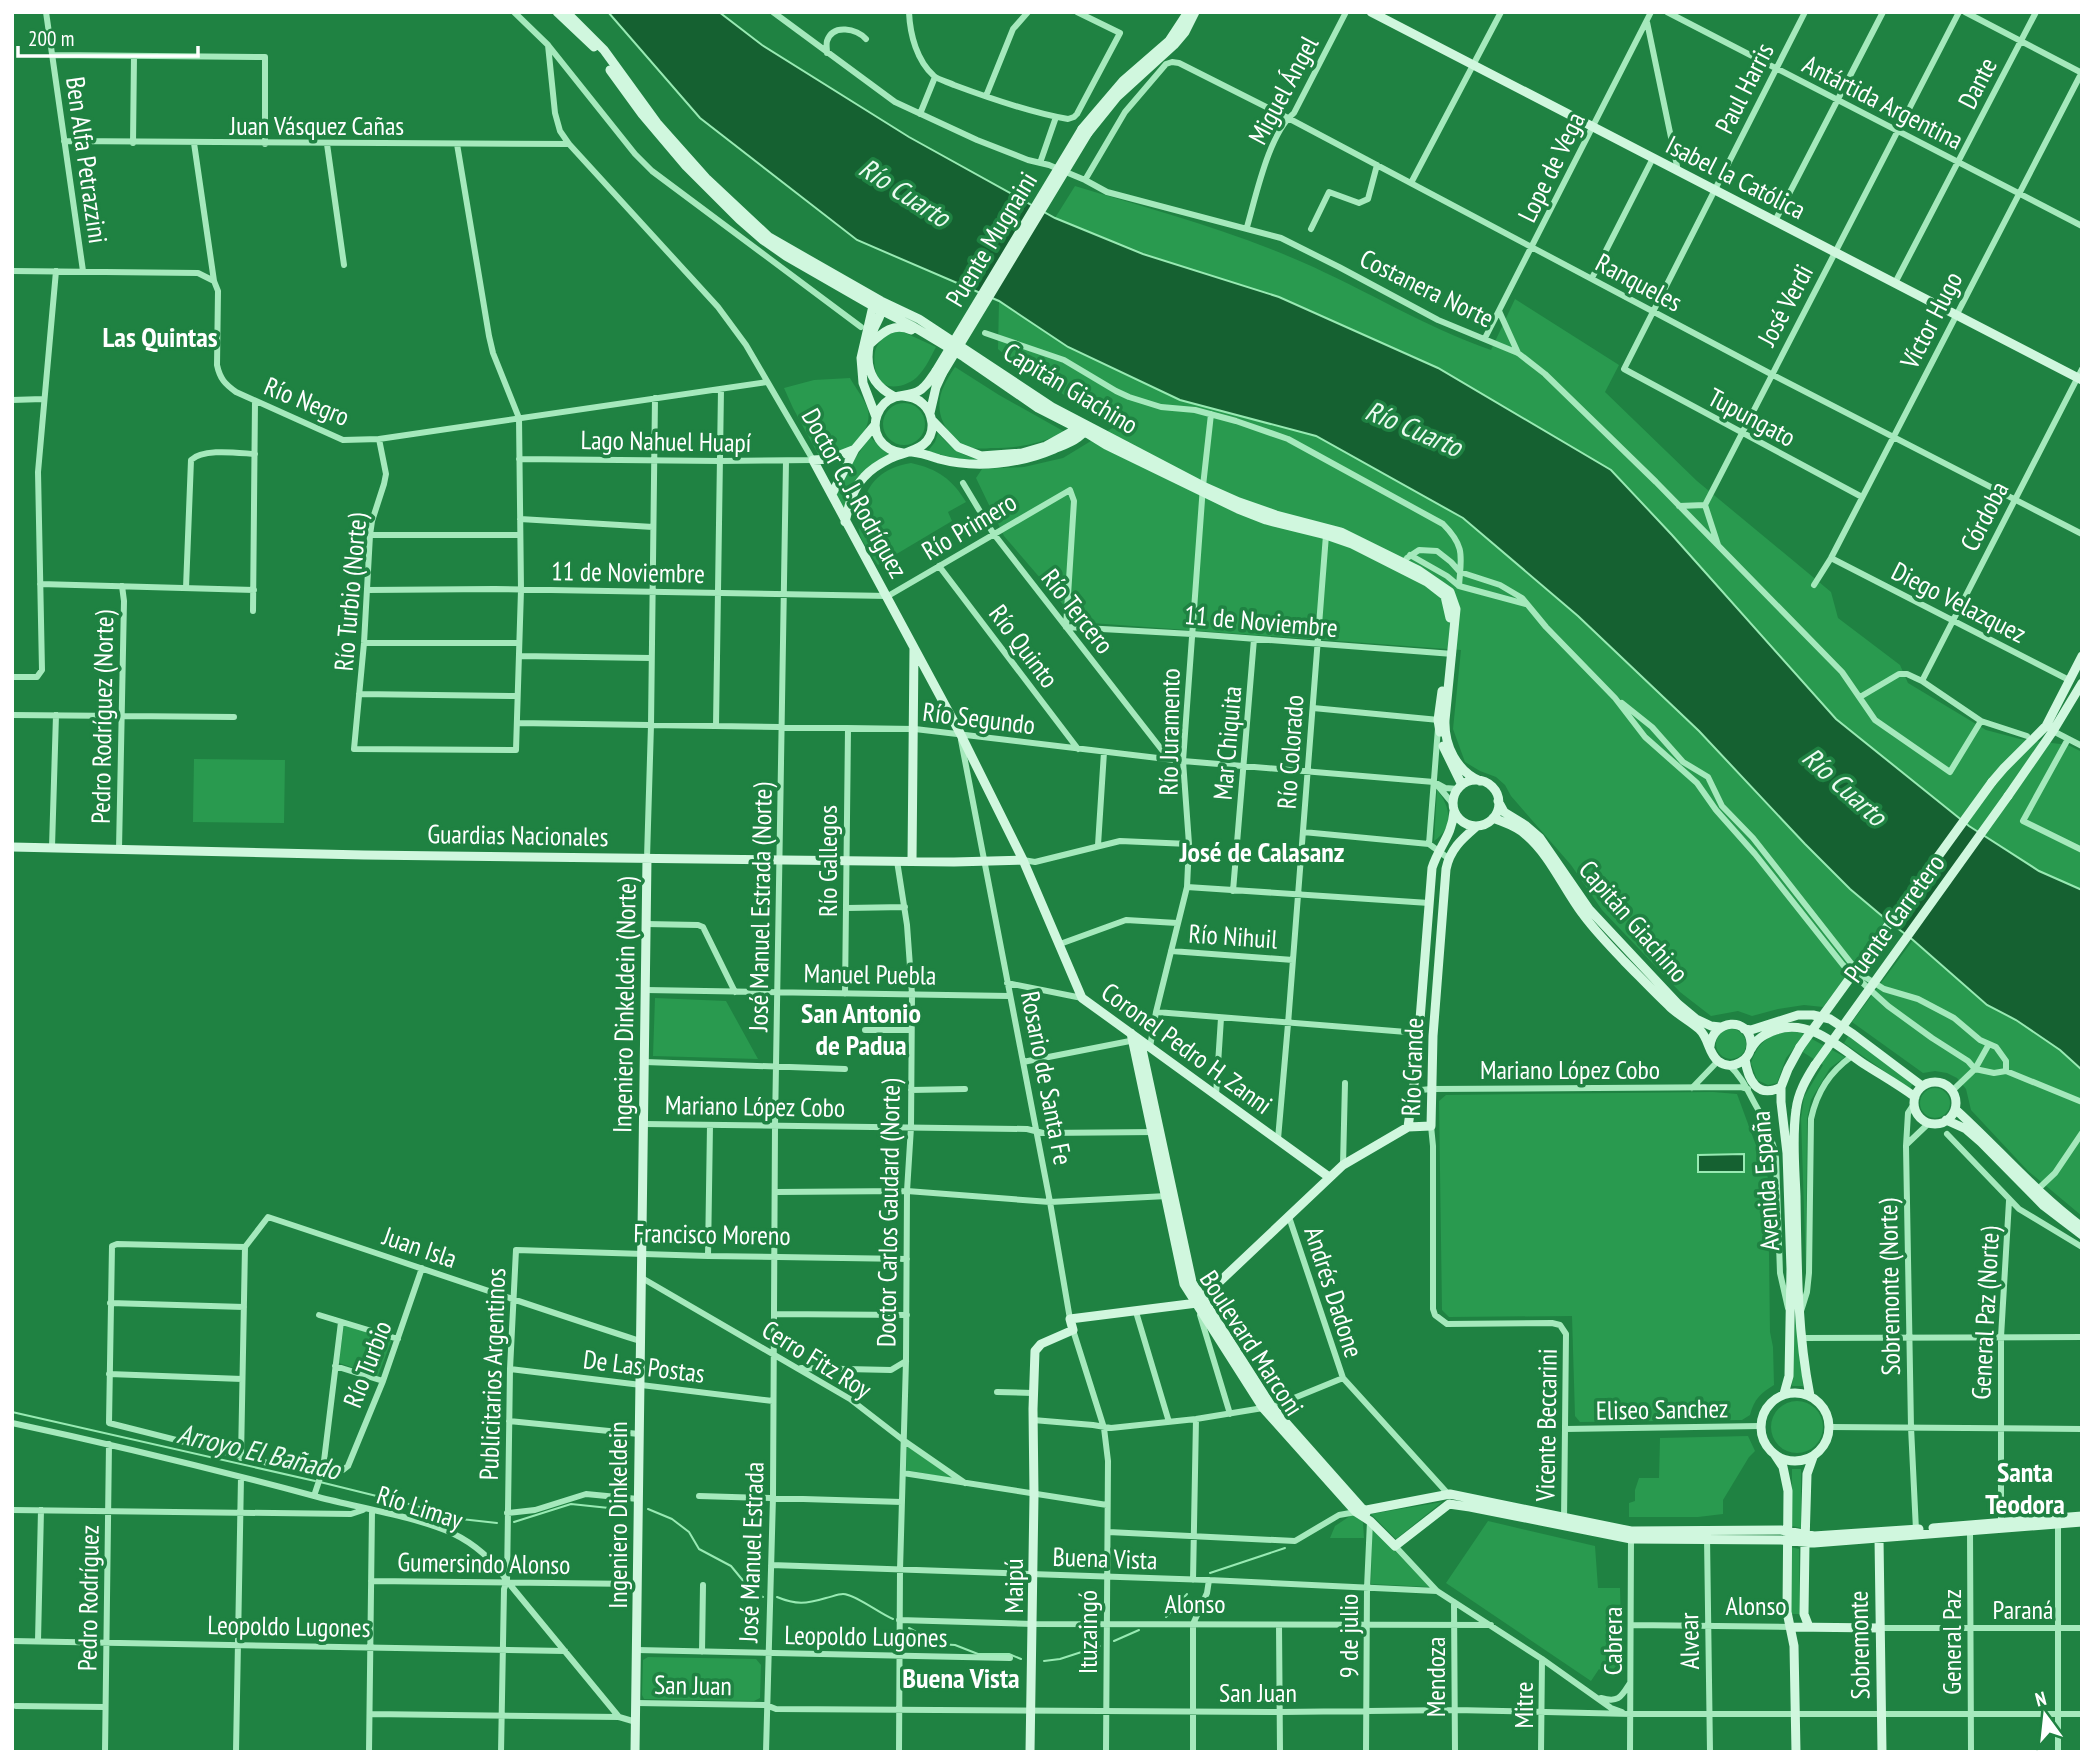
<svg xmlns="http://www.w3.org/2000/svg" width="2094" height="1764" font-family="'PT Sans Narrow',sans-serif">
<style>
.green{fill:#299a4f}
.water{fill:#156131;stroke:#98eab3;stroke-width:2}
.lines{fill:none;stroke-linecap:round;stroke-linejoin:round}
.stream{stroke:#98eab3;stroke-width:2}
.minor{stroke:#a5e9bc;stroke-width:6}
.secondary{stroke:#d0f7de;stroke-width:9}
.secondary-bridge{stroke:#d0f7de;stroke-width:9}
.labels{text-anchor:middle;dominant-baseline:central;stroke-width:7;stroke-linejoin:round;paint-order:stroke}
.street-label{font-size:26px;fill:#fff;stroke:#1f8242}
.water-label{font-size:28px;font-style:italic;fill:#ebfbf1;stroke:#1f8242}
.neighbourhood-label{font-size:28px;font-weight:bold;fill:#fff;stroke:#1f8242}
</style>
<rect width="100%" height="100%" fill="#1f8242"/>
<!-- green -->
<path class="green" d="M1075,186C1151,209 1229,230 1302,262C1366,290 1425,327 1491,350L1515,299L1619,365L1605,392L1697,481L1831,592L1838,618L1900,665L1908,683L1986,730L2020,739L2068,745L2082,752V890L2039,871L1969,826L1836,719L1672,535L1611,470L1438,368L1055,218Z
M999,301L1068,347L1180,400L1316,436L1463,518L1578,616L1641,676L1699,731L1805,844L1850,889L1888,921L1823,1007L1804,1005L1778,1009L1752,1016L1738,1011L1711,1016L1680,992L1602,910L1571,865L1511,796L1505,785L1496,777L1480,771L1465,762L1453,729L1461,650L1078,622L1004,536L976,478L982,469L1024,467L1063,458L1114,427L1013,362L998,349Z
M894,331H901L936,347C931,356 926,368 918,376C911,384 892,391 882,383C874,376 872,355 877,346C881,339 887,335 894,331Z
M955,367L999,395L1065,432C1039,444 1020,448 991,448C983,449 972,449 964,446C955,443 947,431 943,422C934,401 943,385 955,367Z
M850,378C855,387 863,397 867,407C873,422 861,442 847,449C839,453 829,455 820,458L793,408L784,388L814,380Z
M883 424a21 21 0 1 1 42 0a21 21 0 1 1-42 0Z
M938,433C965,465 981,459 1019,458C984,460 963,463 928,451L935,442Z
M870,437L889,455C864,471 851,480 844,510L836,495L850,466Z
M911,463C938,469 952,479 966,502L948,512L952,521L878,565C873,557 860,540 859,531C858,527 860,519 861,514C865,484 881,468 911,463Z
M194,759L285,760L284,823L193,822Z
M1437,790C1451,807 1454,827 1434,841Z
M1913,940L1987,1005L2016,1020L2060,1050L2082,1070V1216L2028,1171L1971,1110L1966,1089L1957,1078L1947,1073L1935,1071L1923,1073L1852,1022Z
M655,998L726,1001L758,1059L653,1056Z
M1716 1044a15 15 0 1 1 30 0a15 15 0 1 1-30 0Z
M1784,1032H1799L1845,1057L1830,1068L1811,1100L1807,1119L1806,1270L1801,1118L1804,1097L1823,1065L1795,1047L1786,1058L1777,1083L1768,1085L1757,1080L1751,1063C1757,1045 1766,1036 1784,1032Z
M1849,1035L1913,1083L1910,1089L1844,1043Z
M1920 1103a15 15 0 1 1 30 0a15 15 0 1 1-30 0Z
M1713,1092L1737,1094L1768,1178L1770,1332L1773,1347L1774,1385C1761,1393 1754,1399 1750,1415L1742,1420L1580,1422L1575,1416L1572,1316L1449,1317L1442,1310L1439,1101L1446,1095Z
M1796,1301L1803,1386H1792Z
M344,1325L392,1339L378,1376L339,1363Z
M1771 1427a26 26 0 1 1 52 0a26 26 0 1 1-52 0Z
M1748,1436L1755,1451L1749,1457L1723,1500V1514L1698,1517H1629V1503L1635,1501V1490L1639,1478H1659L1660,1438Z
M907,1446L955,1479L906,1470Z
M1792,1469H1801V1528L1792,1526Z
M1442,1502L1396,1539L1371,1514Z
M1356,1512L1363,1523L1364,1538H1330L1335,1526Z
M1488,1521L1595,1546L1598,1588H1620L1622,1657L1609,1676L1599,1669L1591,1681L1446,1583Z
M1372,1527L1430,1587L1371,1584Z
M1791,1547L1799,1549L1800,1614H1791Z
M648,1657L756,1659L761,1665L760,1698L754,1701L644,1699L642,1695L643,1660Z"/>
<!-- water -->
<path class="water" d="M608,12H719L762,45L909,137L1055,218L1143,254L1279,297L1438,368L1611,470L1672,535L1836,719L1969,826L2039,871L2082,890V1070L2060,1050L2016,1020L1987,1005L1913,940L1888,921L1850,889L1805,844L1699,731L1578,616L1463,518L1316,436L1180,400L1068,347L999,301L857,240L700,118Z
M1744,1154V1172H1698V1155Z"/>
<g class="lines">
<!-- stream -->
<path class="stream" d="M12,1412L315,1481
M320,1482L413,1505L461,1519L497,1523
M648,1509L672,1519L689,1532L699,1549L731,1566L754,1594L763,1597
M514,1522L571,1504L628,1510
M1210,1573L1285,1548
M777,1597C796,1605 806,1604 826,1598C831,1597 838,1594 843,1594C855,1594 880,1614 893,1619
M1166,1617L1187,1594
M909,1628L938,1644L955,1645L978,1654H1009L1021,1659
M1114,1641L1139,1630
M1044,1661L1060,1659L1100,1646"/>
<!-- minor -->
<path class="minor" d="M46,12L83,271
M514,12L548,45L635,154L652,171L861,327
M773,12L895,102L977,140L1028,160L1049,165L1085,180L1107,192L1281,238L1339,267L1438,320L1518,353L1545,374L1656,482L1842,672L1875,720L1950,772L1981,721
M909,12C910,35 917,61 934,76C939,80 948,82 954,85C989,98 1031,113 1068,119L1074,117L1077,114L1120,33L1077,12
M1667,12L2082,226
M1805,12L1624,369L1862,497
M1965,12L2082,73
M1647,22L1678,171
M827,53C827,49 826,45 827,41C833,23 857,29 866,39
M53,55L265,57V144
M986,96L1013,29L1028,12
M920,114L935,77
M64,141L569,144
M133,143L134,56
M194,143L214,281L218,291L217,365C220,379 225,384 236,392L343,440L379,439L767,382
M327,144L344,265
M1040,163L1056,117
M1085,180L1125,112L1166,64L1172,62L1179,63L1288,118L1771,374L2082,534
M1411,183L1501,12
M1775,221L1883,12
M1247,227C1256,196 1269,133 1294,113L1346,12
M1311,229L1329,192L1359,203L1368,199L1377,165
M12,271L198,273L214,281
M1592,278L1653,158
M1895,283L2036,12
M1499,311L1518,353
M985,333L1064,360L1116,391L1129,397L1161,407L1195,410L1236,421L1288,439L1443,524C1466,547 1461,557 1459,586
M1485,338L1651,12
M12,400L43,399
M379,439L386,474L384,484L372,521L370,535L364,643L354,749L516,750L521,590L519,418L493,353L489,336L457,144
M519,459L720,461L813,460L746,345L718,307L569,144L560,131L555,113L548,45
M963,483L993,533L1169,759
M1705,505L1959,12
M1679,506L1705,505L1718,545
M520,519L653,527
M370,535H520
M1410,555L1447,576L1459,586L1526,604
M1831,558L2069,680
M939,566L1078,749
M1401,566L1407,558L1419,550L1437,551L1451,562L1460,572L1500,585L1522,598L1546,627L1615,698L1645,737L1697,783L1716,810L1755,854L1843,965L1888,1006L1932,1038L1968,1061L1975,1069L1994,1073L2006,1071
M40,584L254,590
M1814,585L1831,558L2082,72
M186,588L191,460C203,448 238,453 255,454
M367,590L495,589L888,596L1070,490L1074,501L1066,627
M253,611L255,401
M1066,627L1192,634L1453,654
M364,643H519
M519,656L651,658
M12,677H37L42,670L38,472L56,271
M1922,681L2082,369
M359,694L517,696
M1860,697L1899,674H1907L1922,681L1981,721L2027,736
M1622,703L1652,727L1683,762L1708,777L1722,806L1753,838L1851,963L1865,977L1884,989L1918,999L1954,1018L1980,1040L1996,1047L2006,1061V1071L2082,1102
M1313,708L1439,720
M12,715L234,717
M517,723L915,729L1183,761L1434,782L1445,788L1458,789
M716,726L721,389
M2053,731L2082,746
M2068,739L2023,821L2082,850
M961,740L1050,1202L1070,1319
M1438,786L1453,804
M1303,832L1429,844L1448,858
M1429,844L1438,728
M1098,845L1104,752
M52,847L56,715
M119,849L124,601L122,586
M647,858L651,725L655,398
M1023,860L1035,862L1120,841L1189,844
M897,861L907,925L912,994L911,1127L907,1191L906,1361L900,1570L899,1752
M1187,887L1429,903
M1233,891L1254,639
M847,908L905,907
M646,924L698,925L703,927L735,992
M1060,944L1126,920L1177,923
M1171,951L1293,960
M1007,983L1082,998
M646,990L1009,996
M845,994L848,729
M1156,1012L1419,1033
M865,1030H911
M1150,1047L1156,1012L1187,887L1189,844L1183,761L1203,486L1211,414
M645,1062L845,1069
M1023,1062L1135,1040
M1729,1065C1745,1080 1748,1093 1759,1111C1767,1127 1773,1140 1776,1158L1780,1273L1788,1308
M1692,1088L1718,1061
M911,1090L965,1089
M1952,1091L1975,1069L1989,1044
M1216,1095L1221,1018
M1413,1096L1421,1090L1431,1089L1741,1087L1748,1089
M1914,1104L1908,1113L1906,1146L1911,1427L1916,1530
M644,1124L1027,1129L1043,1133L1156,1132
M1431,1126L1433,1146V1309L1435,1315L1447,1324L1552,1323L1560,1325L1566,1334L1564,1521
M1947,1134L2019,1209L2082,1247
M1278,1139L1288,1024L1326,535
M1907,1144L1929,1123
M1343,1165L1345,1083
M2037,1190L2055,1173L2082,1133
M775,1192L907,1191L1050,1202L1167,1196
M1289,1217L1343,1378L1450,1496
M245,1247L117,1244L112,1246L109,1423L268,1463L343,1470L348,1466L383,1381L422,1268
M708,1256L710,1125
M642,1278L850,1399L903,1440L965,1483
M110,1303L244,1307
M1801,1311L1807,1292L1809,1273L1811,1119C1817,1091 1830,1072 1852,1056
M1136,1312L1169,1422
M774,1314L907,1315
M319,1315L398,1339
M1200,1315L1230,1414
M1073,1330L1104,1428L1108,1461L1106,1752
M1802,1338L2082,1337
M335,1366L383,1381
M801,1368L891,1370L906,1361
M510,1369L773,1401
M109,1374L242,1379
M997,1392L1033,1393
M1272,1407L1343,1378
M1033,1420L1093,1425L1111,1428L1196,1419L1263,1408
M509,1421L639,1434
M12,1423C115,1445 217,1470 318,1497C360,1508 413,1516 452,1533C475,1544 493,1560 507,1581L619,1717
M1830,1427L2082,1429
M1565,1429L1760,1426
M241,1458L245,1247L268,1217C392,1258 516,1301 640,1341
M903,1473L1107,1505
M314,1496L323,1469L341,1322
M699,1496L902,1502
M12,1510L351,1514L363,1510
M507,1513L535,1510L586,1494L638,1499
M2058,1524V1752
M2001,1527V1337L2009,1201
M1970,1531L1971,1752
M1108,1532L1295,1541L1339,1515L1356,1512
M1707,1537L1710,1752
M1395,1546L1437,1591L1542,1659L1611,1708L1622,1712
M771,1565L1209,1580L1437,1591
M1193,1580L1196,1419
M371,1581L638,1584
M1454,1602L1455,1752
M899,1620L1033,1624L1491,1625
M1279,1625L1280,1752
M1632,1625L1791,1627
M1880,1628H2082
M12,1641L565,1651
M38,1641L41,1510
M637,1650L1010,1658
M702,1652L703,1585
M1601,1698C1619,1703 1621,1697 1630,1683
M636,1703L766,1705L776,1709L1280,1712L1455,1710L1631,1714H2082
M16,1706L105,1707
M370,1714L619,1717L636,1722
M105,1752L109,1444
M236,1752L241,1477
M369,1752L372,1511
M501,1752L504,1589L507,1581L510,1369L516,1250L708,1256L907,1259
M766,1752L773,1497L775,1126L786,461
M1193,1752V1624L1207,1593L1209,1580
M1366,1752L1367,1588L1370,1521
M1541,1752L1542,1659
M1630,1752L1631,1537"/>
<!-- secondary -->
<path class="secondary" d="M557,12L594,47
M566,12L604,50L657,123L706,178L769,237L881,301L919,319L1052,407L1203,486L1239,502L1276,515L1341,532L1418,570L1450,592L1456,609L1445,720C1444,746 1457,771 1480,781
M1371,12L2082,380
M610,70L642,114L686,166L739,219L763,240L786,256L873,306L914,327L964,357L1038,408L1085,432L1106,445L1238,509L1266,520L1326,535L1352,544L1427,582L1445,596L1450,618
M1082,129L1123,81L1169,41L1188,12
M1088,133L1117,97L1174,45L1185,32L1195,12
M882,305C883,315 876,322 873,331C863,360 867,383 895,397
M870,344C883,332 894,322 911,330
M930,413L936,387L942,374
M876,417L863,383L861,358L873,306L877,304
M932,420L958,447L981,456L1022,453L1046,446L1082,426
M912,452C922,453 930,456 939,459C976,469 1019,464 1054,449C1066,444 1079,440 1086,429
M903,453C893,452 885,448 879,439C870,424 878,403 895,397C902,395 910,395 917,392C926,388 931,378 936,371
M813,460L960,733L1023,860L1082,998L1329,1177
M813,460L830,459L853,450
M832,494L855,449L875,425
M845,522C849,505 852,490 864,477C871,469 881,463 891,458C908,451 934,449 932,423C931,415 929,409 923,404C917,398 911,397 903,396
M1440,732L1438,720L1442,691
M1443,746L1462,785
M1453 803a23 23 0 1 1 46 0a23 23 0 1 1-46 0Z
M1992,782L2004,768L2046,726L2082,656
M2008,796L2053,731L2082,683
M1498,801L1504,812L1525,825L1540,838L1589,909L1678,1004L1696,1019L1711,1026L1720,1027
M1493,818C1505,823 1517,826 1526,835C1549,854 1564,889 1582,913C1594,930 1610,946 1624,961C1639,976 1654,992 1669,1006C1678,1015 1690,1021 1699,1029C1709,1038 1708,1053 1718,1061C1732,1072 1752,1060 1751,1043C1749,1016 1713,1019 1710,1046
M12,847L364,855L954,862L1023,860
M912,861L914,648
M1744,1029L1751,1030L1798,1015H1813L1830,1019L1853,1034L1922,1086
M1131,1033L1184,1284L1263,1408L1356,1512L1370,1521L1395,1546L1449,1504L1470,1507L1631,1539L1781,1540L1814,1543L2082,1522
M1140,1040L1192,1282L1272,1407L1366,1513
M1751,1049C1757,1038 1765,1034 1776,1030C1809,1018 1839,1047 1864,1064C1881,1075 1899,1085 1915,1097
M1745,1059C1748,1080 1757,1099 1781,1087
M1914 1103a21 21 0 1 1 42 0a21 21 0 1 1-42 0Z
M1955,1109C1998,1148 2035,1192 2082,1227
M1946,1120L1966,1129L1981,1142L2044,1206L2082,1235
M1408,1127L1416,1070L1432,868C1439,846 1452,836 1454,811
M1197,1303L1343,1165L1408,1127L1431,1126L1433,1036L1446,869C1450,849 1462,839 1477,826
M1761 1427a34 34 0 1 1 68 0a34 34 0 1 1-68 0Z
M1784,1394L1789,1376L1791,1269L1787,1153L1781,1102V1087L1788,1069L1800,1047
M1810,1396C1797,1331 1797,1262 1796,1196C1795,1168 1792,1138 1796,1110C1798,1093 1806,1079 1815,1065
M1775,1455L1783,1467L1788,1491L1787,1612L1794,1646L1796,1752
M1356,1512L1450,1494L1631,1531L1781,1530L1814,1536L1919,1529
M1933,1528L2082,1516
M1879,1538L1882,1752
M1791,1627L1880,1628
M1809,1627L1804,1614L1805,1543L1807,1474L1813,1457
M635,1752L647,858
M1030,1752L1034,1495L1033,1409L1035,1351L1041,1344L1073,1330L1070,1319L1197,1303"/>
<!-- secondary-bridge -->
<path class="secondary-bridge" d="M936,371L1082,129
M942,374L1088,133
M1800,1047L1992,782
M1815,1065L2008,796"/>
</g>
<g class="labels">
<!-- street labels -->
<g class="street-label">
<text transform="translate(1977 83) rotate(-63)">Dante</text>
<text transform="translate(1744 88) rotate(-63)">Paul Harris</text>
<text transform="translate(1283 90) rotate(-62)">Miguel Ángel</text>
<text transform="translate(1883 102) rotate(27)">Antártida Argentina</text>
<text x="317" y="125">Juan Vásquez Cañas</text>
<text transform="translate(87 160) rotate(82)">Ben Alfa Petrazzini</text>
<text transform="translate(1551 167) rotate(-64)">Lope de Vega</text>
<text transform="translate(1736 177) rotate(27)">Isabel la Católica</text>
<text transform="translate(991 239) rotate(-59)">Puente Mugnaini</text>
<text transform="translate(1639 282) rotate(28)">Ranqueles</text>
<text transform="translate(1427 288) rotate(26)">Costanera Norte</text>
<text transform="translate(1785 305) rotate(-62)">José Verdi</text>
<text transform="translate(1931 320) rotate(-63)">Víctor Hugo</text>
<text transform="translate(1071 388) rotate(31)">Capitán Giachino</text>
<text transform="translate(307 401) rotate(22)">Río Negro</text>
<text transform="translate(1752 417) rotate(28)">Tupungato</text>
<text transform="translate(666 441) rotate(1)">Lago Nahuel Huapí</text>
<text transform="translate(855 493) rotate(61)">Doctor C. J. Rodríguez</text>
<text transform="translate(1984 516) rotate(-63)">Córdoba</text>
<text transform="translate(969 526) rotate(-31)">Río Primero</text>
<text transform="translate(628 572) rotate(1)">11 de Noviembre</text>
<text transform="translate(350 592) rotate(-85)">Río Turbio (Norte)</text>
<text transform="translate(1959 602) rotate(27)">Diego Velazquez</text>
<text transform="translate(1078 611) rotate(52)">Río Tercero</text>
<text transform="translate(1261 621) rotate(5)">11 de Noviembre</text>
<text transform="translate(1024 646) rotate(53)">Río Quinto</text>
<text transform="translate(102 717) rotate(-89)">Pedro Rodríguez (Norte)</text>
<text transform="translate(979 718) rotate(7)">Río Segundo</text>
<text transform="translate(1169 732) rotate(-89)">Río Juramento</text>
<text transform="translate(1227 743) rotate(-85)">Mar Chiquita</text>
<text transform="translate(1290 752) rotate(-86)">Río Colorado</text>
<text transform="translate(518 835) rotate(1)">Guardias Nacionales</text>
<text transform="translate(827 861) rotate(-90)">Río Gallegos</text>
<text transform="translate(760 907) rotate(-89)">José Manuel Estrada (Norte)</text>
<text transform="translate(1894 918) rotate(-54)">Puente Carretero</text>
<text transform="translate(1634 921) rotate(49)">Capitán Giachino</text>
<text transform="translate(1233 936) rotate(4)">Río Nihuil</text>
<text transform="translate(870 974) rotate(1)">Manuel Puebla</text>
<text transform="translate(624 1005) rotate(-89)">Ingeniero Dinkeldein (Norte)</text>
<text transform="translate(1187 1048) rotate(36)">Coronel Pedro H. Zanni</text>
<text transform="translate(1412 1067) rotate(-88)">Río Grande</text>
<text x="1570" y="1069">Mariano López Cobo</text>
<text transform="translate(1047 1078) rotate(79)">Rosario de Santa Fe</text>
<text transform="translate(755 1106) rotate(1)">Mariano López Cobo</text>
<text transform="translate(1765 1181) rotate(-94)">Avenida España</text>
<text transform="translate(888 1213) rotate(-89)">Doctor Carlos Gaudard (Norte)</text>
<text transform="translate(712 1234) rotate(1)">Francisco Moreno</text>
<text transform="translate(420 1247) rotate(19)">Juan Isla</text>
<text transform="translate(1889 1287) rotate(-91)">Sobremonte (Norte)</text>
<text transform="translate(1334 1292) rotate(72)">Andrés Dadone</text>
<text transform="translate(1985 1313) rotate(-87)">General Paz (Norte)</text>
<text transform="translate(1252 1343) rotate(57)">Boulevard Marconi</text>
<text transform="translate(817 1359) rotate(32)">Cerro Fitz Roy</text>
<text transform="translate(367 1364) rotate(-69)">Río Turbio</text>
<text transform="translate(644 1366) rotate(7)">De Las Postas</text>
<text transform="translate(492 1374) rotate(-88)">Publicitarios Argentinos</text>
<text transform="translate(1662 1409) rotate(-1)">Eliseo Sanchez</text>
<text transform="translate(1546 1425) rotate(-89)">Vicente Beccarini</text>
<text transform="translate(420 1507) rotate(18)">Río Limay</text>
<text transform="translate(617 1515) rotate(-90)">Ingeniero Dinkeldein</text>
<text transform="translate(751 1552) rotate(-88)">José Manuel Estrada</text>
<text transform="translate(1105 1558) rotate(2)">Buena Vista</text>
<text transform="translate(484 1563) rotate(1)">Gumersindo Alonso</text>
<text transform="translate(1013 1586) rotate(-90)">Maipú</text>
<text transform="translate(88 1598) rotate(-89)">Pedro Rodríguez</text>
<text x="1195" y="1603">Alonso</text>
<text x="1756" y="1605">Alonso</text>
<text x="2023" y="1609">Paraná</text>
<text transform="translate(289 1626) rotate(1)">Leopoldo Lugones</text>
<text transform="translate(1087 1632) rotate(-90)">Ituzaingó</text>
<text transform="translate(866 1636) rotate(1)">Leopoldo Lugones</text>
<text transform="translate(1348 1636) rotate(-90)">9 de julio</text>
<text transform="translate(1612 1641) rotate(-90)">Cabrera</text>
<text transform="translate(1689 1641) rotate(-91)">Alvear</text>
<text transform="translate(1951 1642) rotate(-90)">General Paz</text>
<text transform="translate(1859 1645) rotate(-91)">Sobremonte</text>
<text transform="translate(1435 1677) rotate(-90)">Mendoza</text>
<text transform="translate(693 1685) rotate(1)">San Juan</text>
<text x="1258" y="1692">San Juan</text>
<text transform="translate(1523 1705) rotate(-90)">Mitre</text>
</g>
<!-- water labels -->
<g class="water-label">
<text transform="translate(905 192) rotate(33)">Río Cuarto</text>
<text transform="translate(1414 428) rotate(23)">Río Cuarto</text>
<text transform="translate(1845 786) rotate(42)">Río Cuarto</text>
<text transform="translate(259 1451) rotate(13)">Arroyo El Bañado</text>
</g>
<!-- neighbourhood labels -->
<g class="neighbourhood-label">
<text x="160" y="336">Las Quintas</text>
<text x="1262" y="851">José de Calasanz</text>
<text x="861" y="1012">San Antonio<tspan x="861" dy="32">de Padua</tspan></text>
<text x="2025" y="1471">Santa<tspan x="2025" dy="32">Teodora</tspan></text>
<text x="961" y="1677">Buena Vista</text>
</g>
</g>
<!-- border -->
<rect width="2094" height="1764" fill="none" stroke="#ffffff" stroke-width="28"/>
<!-- north arrow -->
<g transform="translate(2045 1715) rotate(345)" stroke="#1f8242" stroke-width="5" paint-order="stroke">
<path d="M0-5L12 26L0 18L-12 26Z" fill="#ffffff"/>
<text y="-10" font-size="19" font-weight="bold" text-anchor="middle" fill="#ffffff">N</text>
</g>
<!-- scale -->
<path d="M18 46v10h180v-10" fill="none" stroke="#ffffff" stroke-width="3.5"/>
<text x="28" y="46" font-size="21" fill="#ffffff" stroke="#1f8242" stroke-width="5" paint-order="stroke">200 m</text>
</svg>
